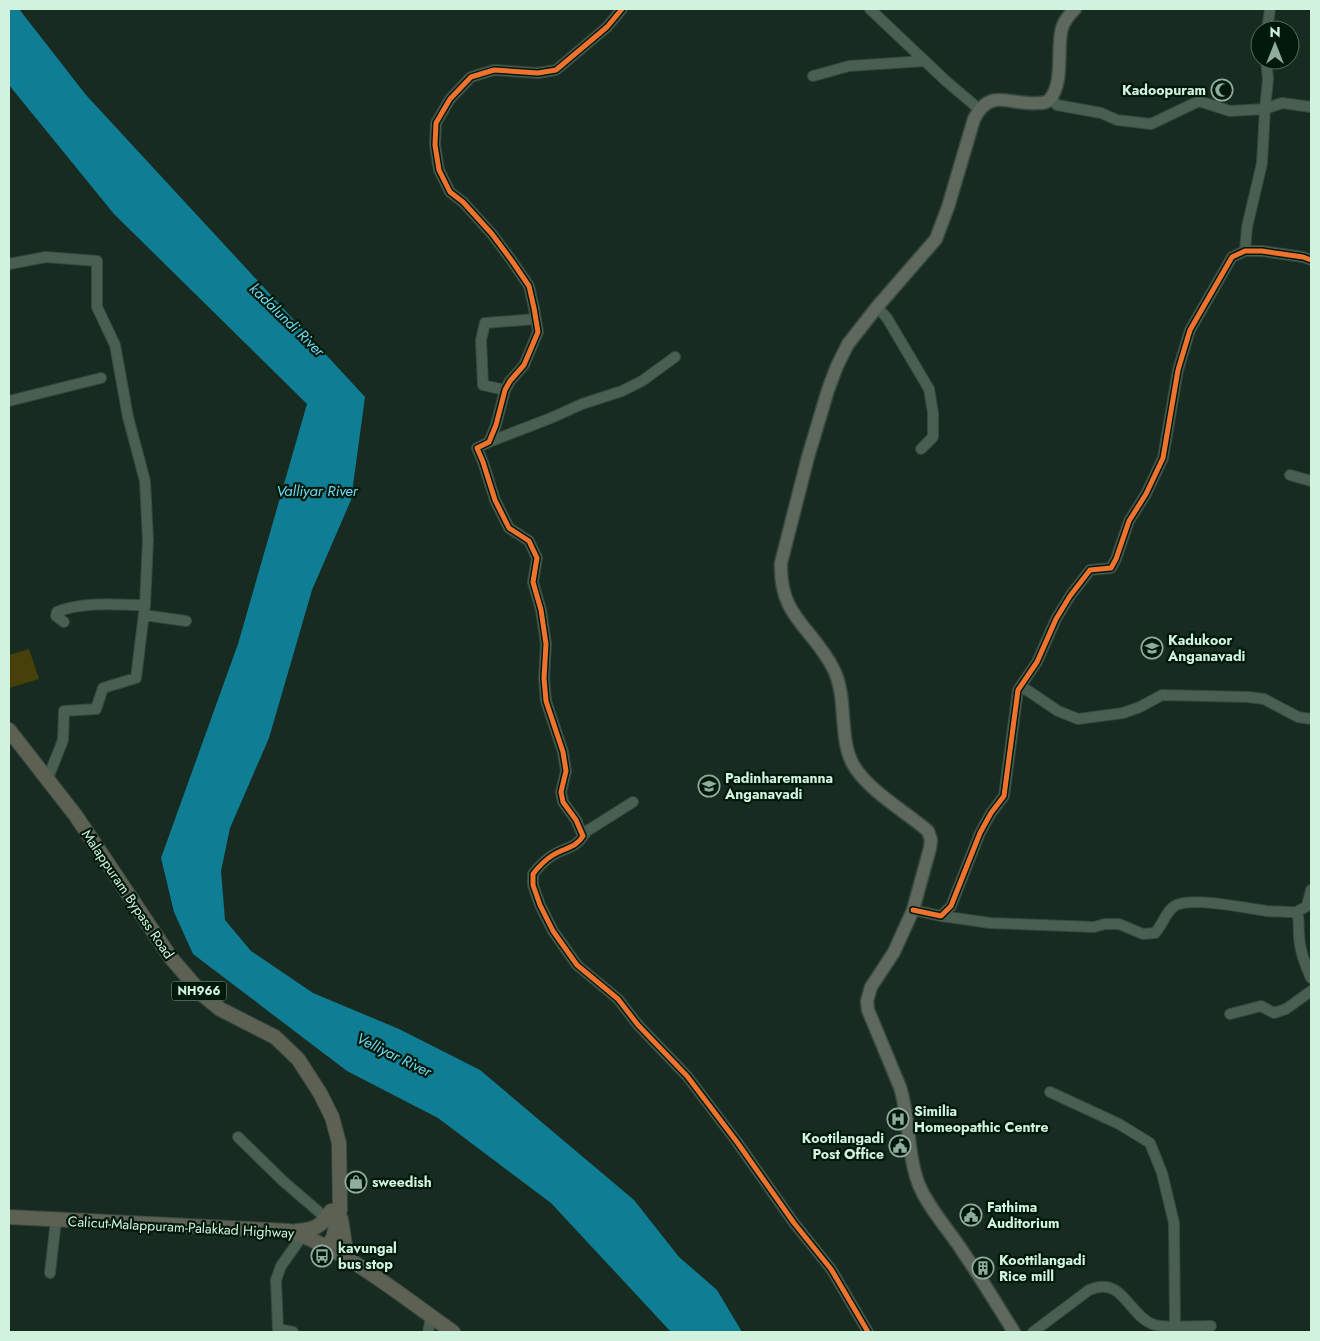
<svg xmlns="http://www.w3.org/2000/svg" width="1320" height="1341" font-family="Jost,sans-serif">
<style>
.green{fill:#474008}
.water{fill:#0f7e95}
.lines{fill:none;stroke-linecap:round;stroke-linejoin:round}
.minor-casing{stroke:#37483f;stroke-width:12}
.major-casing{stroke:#37483f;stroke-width:15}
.highway-casing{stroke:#37483f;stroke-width:16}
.minor{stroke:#485f52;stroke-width:10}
.major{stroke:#5e685c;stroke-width:12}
.highway{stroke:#5d6154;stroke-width:14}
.cycleway-casing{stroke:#00190b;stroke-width:8}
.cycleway{stroke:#ef722f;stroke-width:5}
.labels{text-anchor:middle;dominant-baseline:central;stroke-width:4.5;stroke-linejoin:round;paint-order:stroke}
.shield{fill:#00190b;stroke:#92b19e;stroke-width:1}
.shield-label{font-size:12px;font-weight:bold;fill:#d1f2dd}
.poi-label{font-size:14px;font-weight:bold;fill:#d1f2dd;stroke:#00190b;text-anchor:start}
.street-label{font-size:14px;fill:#d1f2dd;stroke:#00190b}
.water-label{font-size:15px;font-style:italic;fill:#71d9f5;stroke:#00190b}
</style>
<rect width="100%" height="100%" fill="#172b21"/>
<!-- green -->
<path class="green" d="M29,649L39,679L9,688V655Z"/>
<!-- water -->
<path class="water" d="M9,9H19L86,95L365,397L351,500L312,590L269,738L230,828L221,871L225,920L251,951L313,993L399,1029L480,1070L634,1200L679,1257L717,1290L742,1332H671L551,1203L438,1118L347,1071L193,954L174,912L161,858L238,644L307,404L114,214L9,85Z"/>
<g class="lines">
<!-- minor casing -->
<g class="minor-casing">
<path id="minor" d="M622,9L607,27L556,70L538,73L494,70L471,77L450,99L436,123L435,145L439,170L450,192L463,202L492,234L512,261L529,286L534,308L538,332L524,365L510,381L505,390L496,425L489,442L477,448L483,462L495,500L509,528L529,541L537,558L533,582L541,610L546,644L544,678L546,701L563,752L566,771L561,792L563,802L576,820L583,836C576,848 564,848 553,855C545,860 539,866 533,874V885L540,905L553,931L577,965L618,999L638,1025L687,1076L737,1142L794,1223L831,1269L868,1332
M870,9L946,81L979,109
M1267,30L1270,9
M1266,60L1268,79L1265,109L1282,103L1311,107
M813,76L849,66L925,61
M1051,98L1057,105L1101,113L1117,120L1151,124L1199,101L1230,111L1265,109L1262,163L1247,227L1245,251
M9,264L46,257L97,261V307L115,345L128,417L145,481L148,540L145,605L136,678L103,688L96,709L64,711L63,740L48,778
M877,307L887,318L929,389L933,413V437L921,449
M505,390L483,385L481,340L485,323L535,319
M9,401L101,378
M489,442L551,418L582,404L622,391L642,381L675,357
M1290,475L1311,481
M144,615L186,621
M64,622L56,616L57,612C84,601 117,605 145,605
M1021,686L1058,711L1078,719L1123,713L1140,707L1162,695L1248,697L1264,699L1298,717L1311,719
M583,836L587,831L633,802
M913,910L941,916L951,906L980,833L991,813L1004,796L1018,690L1037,662L1056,619L1070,596L1090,570L1111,568L1116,559L1129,521L1146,494L1163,458L1178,370L1190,330L1232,257L1245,251H1262L1303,257L1311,260
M1295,913L1307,906L1311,890
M941,916L990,923L1094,927L1105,924H1119L1143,934L1155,933C1163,925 1167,907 1179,904C1200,898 1244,908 1267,911C1277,912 1287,911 1297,913C1300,921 1298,926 1299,934C1299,949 1305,964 1311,978
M1230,1014L1261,1006L1274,1013L1286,1009L1311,991
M1050,1092L1119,1124L1150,1143L1162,1173L1174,1223L1175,1326
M238,1137L283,1181L326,1218
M50,1273L56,1220
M293,1332L278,1329L276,1280L281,1266L303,1235
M428,1332L431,1317
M1033,1332L1089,1290C1122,1275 1128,1314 1152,1324C1163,1329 1197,1326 1211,1326"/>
</g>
<!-- major casing -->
<g class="major-casing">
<path id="major" d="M1014,1332C997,1305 981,1278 963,1252C949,1230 929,1209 919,1185C907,1154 910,1119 900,1087L868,1010L867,1001L871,987L894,952L913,910L930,848L931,840L928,831C906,812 869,791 854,766C838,740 848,699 834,670C813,627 779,618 781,563L808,457L828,390L837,366L848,344L877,307L936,239L948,207L974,119C991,86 1010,106 1038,103C1043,103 1046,103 1049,100C1065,83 1056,47 1062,28C1064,21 1070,14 1075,9"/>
</g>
<!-- highway casing -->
<g class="highway-casing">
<path id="highway" d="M9,730L76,816L171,958L203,995L220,1009L275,1037L298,1059L320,1093L332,1117L339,1143L340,1210L333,1238L327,1247
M9,1217L290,1231C348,1251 403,1297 453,1332
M341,1219L347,1258
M296,1231C314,1230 321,1227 331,1211"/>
</g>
<!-- minor -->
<use href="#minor" class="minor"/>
<!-- major -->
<use href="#major" class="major"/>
<!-- highway -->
<use href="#highway" class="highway"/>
<!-- cycleway casing -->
<g class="cycleway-casing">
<path id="cycleway" d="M622,9L607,27L556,70L538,73L494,70L471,77L450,99L436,123L435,145L439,170L450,192L463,202L492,234L512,261L529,286L534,308L538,332L524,365L510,381L505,390L496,425L489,442L477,448L483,462L495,500L509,528L529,541L537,558L533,582L541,610L546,644L544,678L546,701L563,752L566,771L561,792L563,802L576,820L583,836C576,848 564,848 553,855C545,860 539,866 533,874V885L540,905L553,931L577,965L618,999L638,1025L687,1076L737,1142L794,1223L831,1269L868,1332
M913,910L941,916L951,906L980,833L991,813L1004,796L1018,690L1037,662L1056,619L1070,596L1090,570L1111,568L1116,559L1129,521L1146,494L1163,458L1178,370L1190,330L1232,257L1245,251H1262L1303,257L1311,260"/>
</g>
<!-- cycleway -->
<use href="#cycleway" class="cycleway"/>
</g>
<!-- icons -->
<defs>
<g id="mosque-ring" transform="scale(1.125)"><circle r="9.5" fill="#00190b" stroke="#90ac9b" stroke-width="1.5"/><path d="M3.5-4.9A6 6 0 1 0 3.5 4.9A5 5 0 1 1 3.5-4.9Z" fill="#90ac9b"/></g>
<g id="school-ring" transform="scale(1.125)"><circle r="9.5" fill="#00190b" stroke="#90ac9b" stroke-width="1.5"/><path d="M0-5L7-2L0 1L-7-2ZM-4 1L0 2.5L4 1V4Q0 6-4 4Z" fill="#90ac9b"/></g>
<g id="hospital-ring" transform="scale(1.125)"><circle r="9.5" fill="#00190b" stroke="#90ac9b" stroke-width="1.5"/><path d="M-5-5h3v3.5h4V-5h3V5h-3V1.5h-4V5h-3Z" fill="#90ac9b"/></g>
<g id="civic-ring" transform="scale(1.125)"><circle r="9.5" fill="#00190b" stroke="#90ac9b" stroke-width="1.5"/><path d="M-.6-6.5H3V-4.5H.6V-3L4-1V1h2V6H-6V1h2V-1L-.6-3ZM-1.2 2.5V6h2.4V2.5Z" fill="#90ac9b"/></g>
<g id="shop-ring" transform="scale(1.125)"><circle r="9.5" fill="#00190b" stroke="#90ac9b" stroke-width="1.5"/><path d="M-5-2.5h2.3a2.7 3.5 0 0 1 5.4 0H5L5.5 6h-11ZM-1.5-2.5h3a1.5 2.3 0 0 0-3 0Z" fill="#90ac9b"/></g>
<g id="bus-ring" transform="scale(1.125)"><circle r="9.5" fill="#00190b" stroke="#90ac9b" stroke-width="1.5"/><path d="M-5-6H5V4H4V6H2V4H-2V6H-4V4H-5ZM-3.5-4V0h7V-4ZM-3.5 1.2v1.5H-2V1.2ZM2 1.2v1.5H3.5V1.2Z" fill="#90ac9b"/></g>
<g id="building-ring" transform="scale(1.125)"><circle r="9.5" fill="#00190b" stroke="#90ac9b" stroke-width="1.5"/><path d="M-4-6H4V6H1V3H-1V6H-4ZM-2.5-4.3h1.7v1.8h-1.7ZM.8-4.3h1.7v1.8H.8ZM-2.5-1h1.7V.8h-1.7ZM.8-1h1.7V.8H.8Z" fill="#90ac9b"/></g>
</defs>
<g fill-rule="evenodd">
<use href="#mosque-ring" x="1222" y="90"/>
<use href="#school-ring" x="1152" y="648"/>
<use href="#school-ring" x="709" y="786"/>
<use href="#hospital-ring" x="898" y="1119"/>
<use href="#civic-ring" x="900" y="1146"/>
<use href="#shop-ring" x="356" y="1182"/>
<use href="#civic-ring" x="971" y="1215"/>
<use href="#bus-ring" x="322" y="1256"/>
<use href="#building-ring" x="983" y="1268"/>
</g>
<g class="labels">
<!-- shield labels -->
<rect class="shield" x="171.5" y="981.5" width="55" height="19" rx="4"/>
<g class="shield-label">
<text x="199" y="991">NH966</text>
</g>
<!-- poi labels -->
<g class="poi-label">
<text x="1206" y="90" text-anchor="end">Kadoopuram</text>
<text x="1168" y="640">Kadukoor<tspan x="1168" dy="16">Anganavadi</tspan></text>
<text x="725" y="778">Padinharemanna<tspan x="725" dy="16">Anganavadi</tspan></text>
<text x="914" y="1111">Similia<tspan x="914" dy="16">Homeopathic Centre</tspan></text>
<text x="884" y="1138" text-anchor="end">Kootilangadi<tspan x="884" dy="16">Post Office</tspan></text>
<text x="372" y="1182">sweedish</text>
<text x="987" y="1207">Fathima<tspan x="987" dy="16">Auditorium</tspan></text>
<text x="338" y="1248">kavungal<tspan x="338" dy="16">bus stop</tspan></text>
<text x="999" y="1260">Koottilangadi<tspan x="999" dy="16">Rice mill</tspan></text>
</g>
<!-- street labels -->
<g class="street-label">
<text transform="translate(128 894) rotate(56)">Malappuram Bypass Road</text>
<text transform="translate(181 1227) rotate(3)">Calicut-Malappuram-Palakkad Highway</text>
</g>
<!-- water labels -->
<g class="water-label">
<text transform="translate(287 320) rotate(44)">kadalundi River</text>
<text x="317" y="491">Valliyar River</text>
<text transform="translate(394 1055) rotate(26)">Velliyar River</text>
</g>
</g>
<!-- border -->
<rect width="1320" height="1341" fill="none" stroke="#d1f2dd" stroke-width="20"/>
<!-- north arrow -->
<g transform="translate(1275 45)"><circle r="24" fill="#00190b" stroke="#54705f"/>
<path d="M0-4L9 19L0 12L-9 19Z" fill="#90ac9b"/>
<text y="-8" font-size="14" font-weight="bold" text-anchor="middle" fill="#d1f2dd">N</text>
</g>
</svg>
